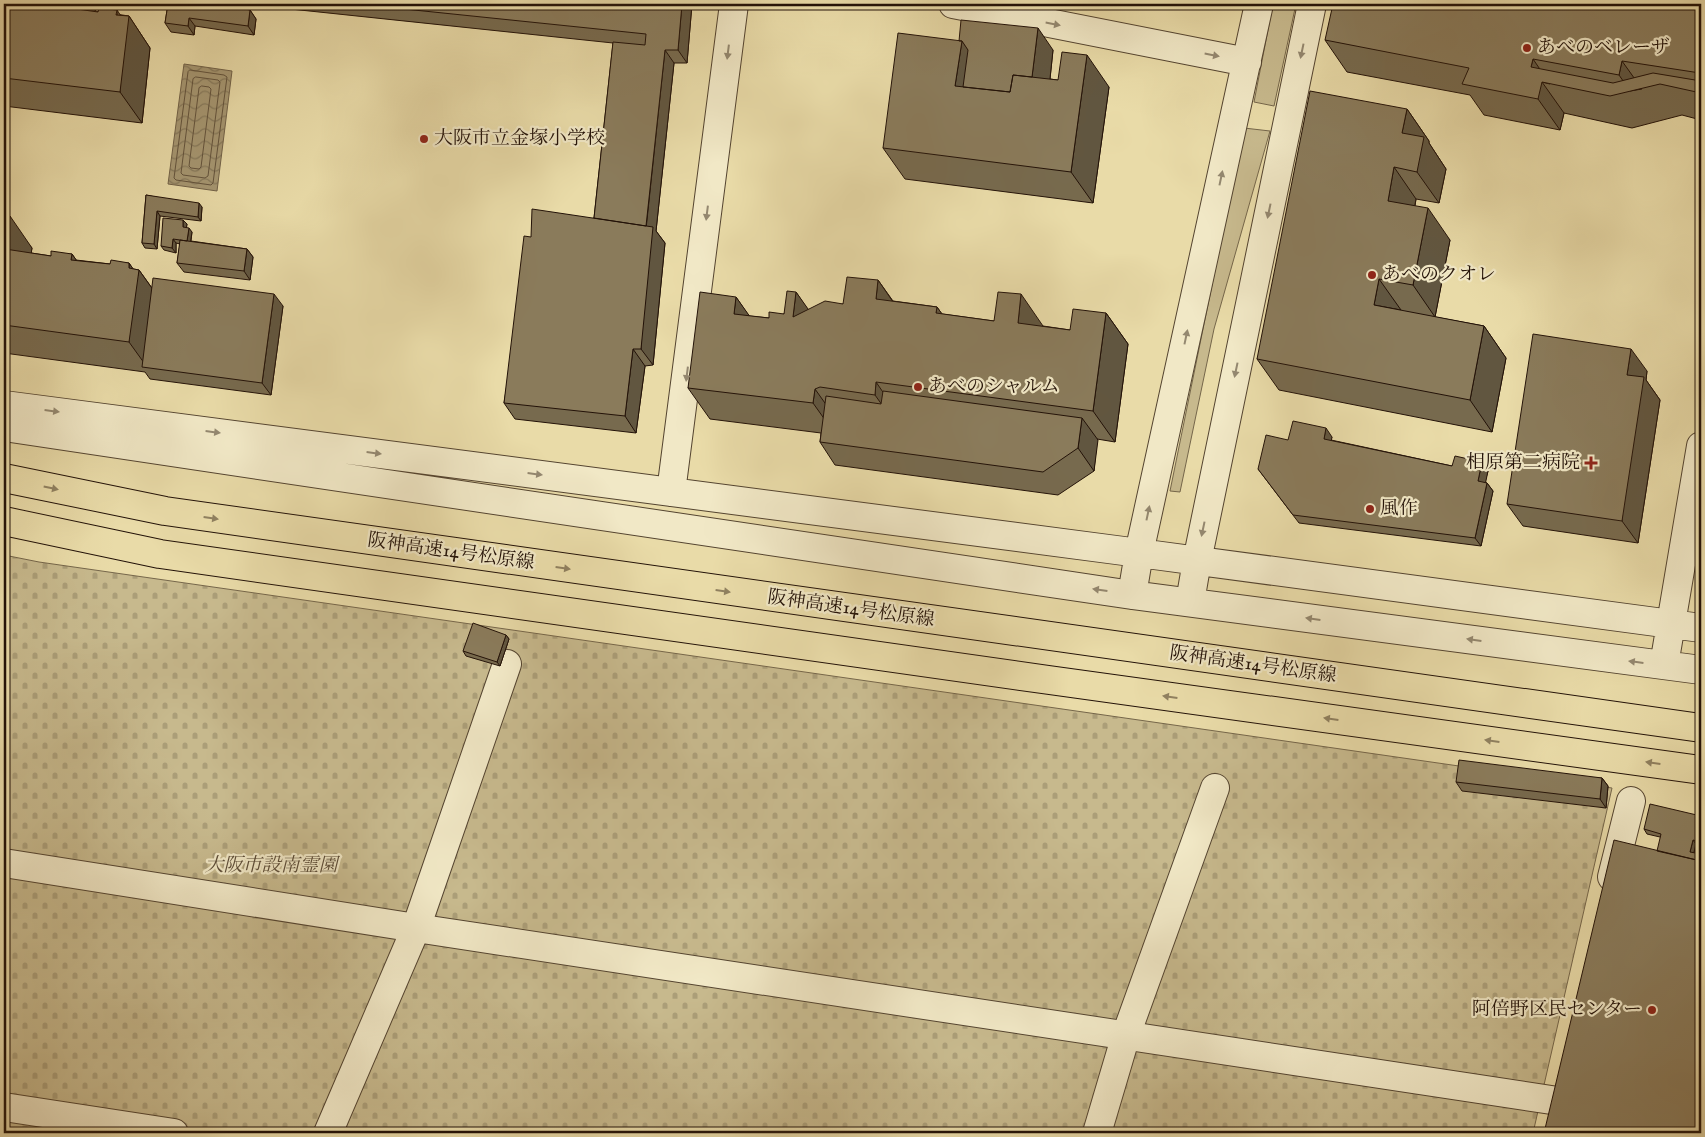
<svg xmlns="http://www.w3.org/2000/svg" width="1705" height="1137" font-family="'IM FELL English','Noto Serif JP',serif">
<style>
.grass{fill:#c7b98d;stroke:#75664a}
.cemetery{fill:url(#cemetery-stones);stroke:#75664a}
.water{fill:url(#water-waves);stroke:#726248}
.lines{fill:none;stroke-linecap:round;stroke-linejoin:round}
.shore{stroke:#64543d;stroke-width:1}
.minor-casing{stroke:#544430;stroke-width:30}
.highway-casing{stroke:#231208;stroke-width:30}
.minor{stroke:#f1e8c6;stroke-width:28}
.highway{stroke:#e9dba8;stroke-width:28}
.wall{fill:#776a4e;stroke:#231208}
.shaded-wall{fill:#615640;stroke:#231208}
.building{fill:#8a7b5b;stroke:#231208}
.oneway{fill:#948870}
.oneway2{fill:#908160}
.poi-dot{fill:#8f2418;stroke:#f1e8c6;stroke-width:2}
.labels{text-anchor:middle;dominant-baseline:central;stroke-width:4.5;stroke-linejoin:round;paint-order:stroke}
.poi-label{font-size:19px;fill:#231208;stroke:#f1e8c6;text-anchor:start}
.street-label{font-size:19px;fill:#231208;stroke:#f1e8c6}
.park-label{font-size:19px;font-style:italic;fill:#5c4c37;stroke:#f1e8c6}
</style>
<defs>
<pattern id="cemetery-stones" width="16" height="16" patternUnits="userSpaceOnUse" patternTransform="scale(1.25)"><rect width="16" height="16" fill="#c7b98d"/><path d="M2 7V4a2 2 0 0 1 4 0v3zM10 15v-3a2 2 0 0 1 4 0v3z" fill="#ab9e78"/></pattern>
<pattern id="water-waves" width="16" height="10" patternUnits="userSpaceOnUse" patternTransform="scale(1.25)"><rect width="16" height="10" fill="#a69772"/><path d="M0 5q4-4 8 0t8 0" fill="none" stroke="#877a5c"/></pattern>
</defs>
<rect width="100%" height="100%" fill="#e9dba8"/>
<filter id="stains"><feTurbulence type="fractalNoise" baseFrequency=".004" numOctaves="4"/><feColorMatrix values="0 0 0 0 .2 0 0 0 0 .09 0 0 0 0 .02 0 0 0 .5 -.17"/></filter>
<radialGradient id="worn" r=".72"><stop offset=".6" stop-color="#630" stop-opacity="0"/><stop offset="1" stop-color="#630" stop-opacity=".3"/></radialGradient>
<!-- grass -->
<path class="grass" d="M1273,4H1296L1274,106L1254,102Z
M1244,128L1270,131L1214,329L1180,492L1170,491Z"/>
<!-- cemetery -->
<path class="cemetery" d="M4,555L39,562L1612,788L1533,1133H4Z"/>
<!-- water -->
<path class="water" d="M184,64L232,71L217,191L168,184Z"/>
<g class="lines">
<!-- shore -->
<path class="shore" d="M190,70L224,75L227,77L213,183L211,185L176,180L174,178L188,72Z
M196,77L218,80L220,82L208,176L205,178L183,175L181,173L193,79Z
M202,86L209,87L211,89L201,167L199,169L191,168L189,166L199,88Z"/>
<!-- minor casing -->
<g class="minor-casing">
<path id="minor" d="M953,4L1247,62
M4,405L1139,553L1701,628
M4,427L1132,595L1701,670
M671,492L734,4
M1132,595L1139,553L1259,4
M1190,602L1197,561L1312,4
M1664,665L1701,446
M4,863L416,928L1558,1101
M1612,877L1631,801
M4,1107L174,1133
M328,1133L416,928L507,664
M1097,1133L1126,1035L1215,788"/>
</g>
<!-- highway casing -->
<g class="highway-casing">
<path id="highway" d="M4,478L165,511L1701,728
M4,521L160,554L1049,680L1701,770"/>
</g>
<!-- minor -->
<use href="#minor" class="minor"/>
<!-- highway -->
<use href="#highway" class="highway"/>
</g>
<!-- wall -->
<path class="wall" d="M4,4L47,6L48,4H96L95,11L129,16L150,48L142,123L4,106Z
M168,4L250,10L256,19L254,35L195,26L194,35L171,32L165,23Z
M243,4H692L687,63H674L656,231L665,243L653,365L645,366L636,433L515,419L504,403L531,237L594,218L613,43Z
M1701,4V120L1682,115L1632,128L1564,113L1560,130L1484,115L1470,95L1347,72L1325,40Z
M959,41L1053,50L1050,79L1109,87L1093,203L905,179L883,148Z
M1407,109L1429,141V143L1446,169L1439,203L1416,199L1415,206L1450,240L1435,317L1484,326L1506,358L1492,432L1279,390L1257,359Z
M146,195L202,207L201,221L160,216L157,249L145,248L142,243Z
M4,216L32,248L31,253L51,256L72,254L76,260L110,264L129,263L133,269L139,270L152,288L283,306L271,395L150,379L145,372L4,353Z
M183,220L187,224L186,228L192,232L191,241L247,249L253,257L250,280L184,272L177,263L180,244L176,243V253L164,250L161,246Z
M878,280L893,301L937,307L942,314L994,321L1043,326L1070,330L1106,313L1128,344L1115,442L1097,439L1094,471L1058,495L835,465L820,442L821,433L710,419L688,388L736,297L749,316L769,318L784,314L796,292L808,310L843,304Z
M1647,371L1646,380L1660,400L1638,543L1523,526L1507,504Z
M1332,437L1331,440L1452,466L1488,471L1485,482L1487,483L1493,491L1481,546L1299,523L1258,469L1288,440Z
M506,635L509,639L500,666L466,656L463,651Z
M1602,778L1608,786L1606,808L1462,791L1456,782Z
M1701,816V846L1696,844L1694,853L1660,837L1647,834L1644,829Z"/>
<!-- shaded-wall -->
<path class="shaded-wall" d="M71,4H96L92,40L70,8Z
M682,4H692L687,63L678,50Z
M117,10L127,25L129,16L150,48L142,123L120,92Z
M250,10L256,19L254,35L248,26Z
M189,18L195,26L194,35L188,26Z
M1038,28L1053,50L1047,107L1031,85Z
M962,41L984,72L980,97L955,86Z
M665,50L674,63L656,231L665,243L653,365L641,349L646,229Z
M1087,55L1109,87L1093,203L1071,172Z
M1533,59L1550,84L1542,82L1564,113L1560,130L1538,99L1531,67Z
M1622,61L1642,89L1630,91L1619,75Z
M1407,109L1429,141V143L1446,169L1439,203L1417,172L1402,133Z
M1394,167L1416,199L1410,232L1388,201Z
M199,203L202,207L201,221L198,217Z
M1428,208L1450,240L1435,317L1413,285Z
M157,211L160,216L157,249L154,244Z
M10,216L32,248L27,281L5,249Z
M183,220L187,224L186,232L183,227Z
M189,228L192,232L190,245L187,241Z
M173,239L176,243V253L172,248Z
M247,249L253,257L250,280L244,271Z
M72,254L94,285L71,260Z
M129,263L138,276L139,270L161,301L147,367L129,342Z
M1379,279L1401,310L1374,305Z
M878,280L900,312L876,299Z
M796,292L818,323L793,317Z
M274,294L283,306L271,395L262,383Z
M1021,294L1043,326L1039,354L1018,323Z
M736,297L758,328L734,314Z
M937,307L959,338L936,313Z
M1106,313L1128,344L1115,442L1093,411Z
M1484,326L1506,358L1492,432L1470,400Z
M633,349L645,366L636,433L625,416Z
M1631,349L1647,371L1646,380L1660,400L1638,543L1622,521L1627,375Z
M876,382L898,414L897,426L875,395Z
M815,389L837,420L835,434L813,403Z
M1082,418L1098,440L1094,471L1078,448Z
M1326,428L1332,437L1330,448L1324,439Z
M1482,462L1488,471L1484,490L1478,481Z
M1487,483L1493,491L1481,546L1475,538Z
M506,635L509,639L500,666L497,662Z
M1602,778L1608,786L1606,808L1600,799Z
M1693,840L1696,844L1693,856L1690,852Z"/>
<!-- building -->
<path class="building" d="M4,4H26L47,6L48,4H71L70,8L98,12L99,8L117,10L116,15L129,16L120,92L4,78Z
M168,4H217L250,10L248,26L189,18L188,26L165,23Z
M356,4H682L678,50H665L646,226L594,218L613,42L645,45L646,34Z
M1333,4H1701V68L1700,73L1622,61L1619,75L1533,59L1531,67L1613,83L1653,73L1701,81V93L1660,84L1610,96L1542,82L1538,99L1462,84L1469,68L1325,40Z
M961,20L1038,28L1032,77L1013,75L1010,92L963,87L968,50L962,41H959Z
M898,33L962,41L955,86L1010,92L1013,75L1058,80L1062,52L1087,55L1071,172L883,148Z
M1310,91L1407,109L1402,133L1424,137L1417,172L1394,167L1388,201L1428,208L1413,285L1379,279L1374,305L1484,326L1470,400L1257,359Z
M146,195L199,203L198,217L157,211L154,244L142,243Z
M532,209L653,227L641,349H633L625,416L504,403L524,236L531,237Z
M4,216H10L5,249L51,256V251L72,254L71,260L110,264L111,260L129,263V268L139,270L129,342L4,325Z
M163,218L183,220V227L189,228L187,241L173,239L172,248L161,246Z
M180,240L247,249L244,271L177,263Z
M847,277L878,280L876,299L937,307L936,313L994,321L998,292L1021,294L1018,323L1070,330L1073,309L1106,313L1093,411L876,382L875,395L820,387L815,389L813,403L688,388L700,292L736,297L734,314L769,318V312L784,314L787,291L796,292L793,317L825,301L843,304Z
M153,278L274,294L262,383L142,367Z
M1533,334L1631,349L1627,375L1644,377L1622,521L1507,504Z
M883,391L1082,418L1078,448L1043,472L820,442L826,396L881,404Z
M1293,421L1326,428L1324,439L1452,466L1455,456L1482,462L1478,481L1487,483L1475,538L1293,515L1258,469L1266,435L1288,440Z
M473,623L506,635L497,662L463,651Z
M1459,760L1602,778L1600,799L1456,782Z
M1650,804L1701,816V842L1693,840L1690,852L1701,854V861L1657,851L1661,834L1644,829Z
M1614,840L1701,861V1133H1544Z"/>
<!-- one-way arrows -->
<defs><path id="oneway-solid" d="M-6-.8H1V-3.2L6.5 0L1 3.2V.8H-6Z" transform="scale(1.25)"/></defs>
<g class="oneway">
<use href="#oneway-solid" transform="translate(1053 24) rotate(11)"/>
<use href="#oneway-solid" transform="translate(1302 51) rotate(102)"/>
<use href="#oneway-solid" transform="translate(728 52) rotate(97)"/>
<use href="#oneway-solid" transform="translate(1212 55) rotate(11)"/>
<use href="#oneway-solid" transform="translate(1221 178) rotate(-78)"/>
<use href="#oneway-solid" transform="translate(1269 211) rotate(102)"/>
<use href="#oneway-solid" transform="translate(707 213) rotate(97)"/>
<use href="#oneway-solid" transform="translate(1186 337) rotate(-78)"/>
<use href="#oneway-solid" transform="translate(1236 370) rotate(102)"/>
<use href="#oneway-solid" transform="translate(687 374) rotate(97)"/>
<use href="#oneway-solid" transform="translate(52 411) rotate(7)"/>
<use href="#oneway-solid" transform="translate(213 432) rotate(7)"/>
<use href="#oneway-solid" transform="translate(374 453) rotate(7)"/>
<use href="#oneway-solid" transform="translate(535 474) rotate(7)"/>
<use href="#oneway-solid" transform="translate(1148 513) rotate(-78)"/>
<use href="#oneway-solid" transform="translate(1203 529) rotate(102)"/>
<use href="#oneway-solid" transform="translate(1100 590) rotate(-172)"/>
<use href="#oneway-solid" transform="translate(1313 619) rotate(-172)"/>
<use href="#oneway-solid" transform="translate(1474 640) rotate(-172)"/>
<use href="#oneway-solid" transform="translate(1636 662) rotate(-173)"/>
</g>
<g class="oneway2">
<use href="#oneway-solid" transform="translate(51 488) rotate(12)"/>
<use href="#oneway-solid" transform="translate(211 518) rotate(8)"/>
<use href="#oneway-solid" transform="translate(563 568) rotate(8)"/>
<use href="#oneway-solid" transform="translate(723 591) rotate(8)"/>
<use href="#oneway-solid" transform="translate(1170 697) rotate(-172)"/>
<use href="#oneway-solid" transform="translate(1331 719) rotate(-172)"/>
<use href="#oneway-solid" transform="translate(1492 741) rotate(-172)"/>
<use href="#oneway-solid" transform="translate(1653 763) rotate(-172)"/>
</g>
<!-- markers -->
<g class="poi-dot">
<circle cx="1527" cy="48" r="5"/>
<circle cx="424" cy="139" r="5"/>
<circle cx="1372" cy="275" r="5"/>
<circle cx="918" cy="387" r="5"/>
<path d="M1588.5 455.5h5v5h5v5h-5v5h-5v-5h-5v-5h5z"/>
<circle cx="1370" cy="509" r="5"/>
<circle cx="1652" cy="1010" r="5"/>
</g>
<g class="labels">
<!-- poi labels -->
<g class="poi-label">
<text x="1537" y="48">あべのベレーザ</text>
<text x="434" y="139">大阪市立金塚小学校</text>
<text x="1382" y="275">あべのクオレ</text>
<text x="928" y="387">あべのシャルム</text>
<text x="1580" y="463" text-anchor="end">相原第二病院</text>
<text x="1380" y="509">風作</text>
<text x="1642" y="1010" text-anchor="end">阿倍野区民センター</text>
</g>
<!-- street labels -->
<g class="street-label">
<text transform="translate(451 552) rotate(8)">阪神高速14号松原線</text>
<text transform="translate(851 609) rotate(8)">阪神高速14号松原線</text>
<text transform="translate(1253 665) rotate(8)">阪神高速14号松原線</text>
</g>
<!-- park labels -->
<g class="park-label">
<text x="271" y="866">大阪市設南霊園</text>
</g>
</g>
<!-- margin -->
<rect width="1705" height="1137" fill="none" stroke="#e9dba8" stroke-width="20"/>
<rect x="5" y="5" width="1695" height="1127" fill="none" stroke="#231208" stroke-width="2.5"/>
<rect x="10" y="10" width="1685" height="1117" fill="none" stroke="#231208"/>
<rect width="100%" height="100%" filter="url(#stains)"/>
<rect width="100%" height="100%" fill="url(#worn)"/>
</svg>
